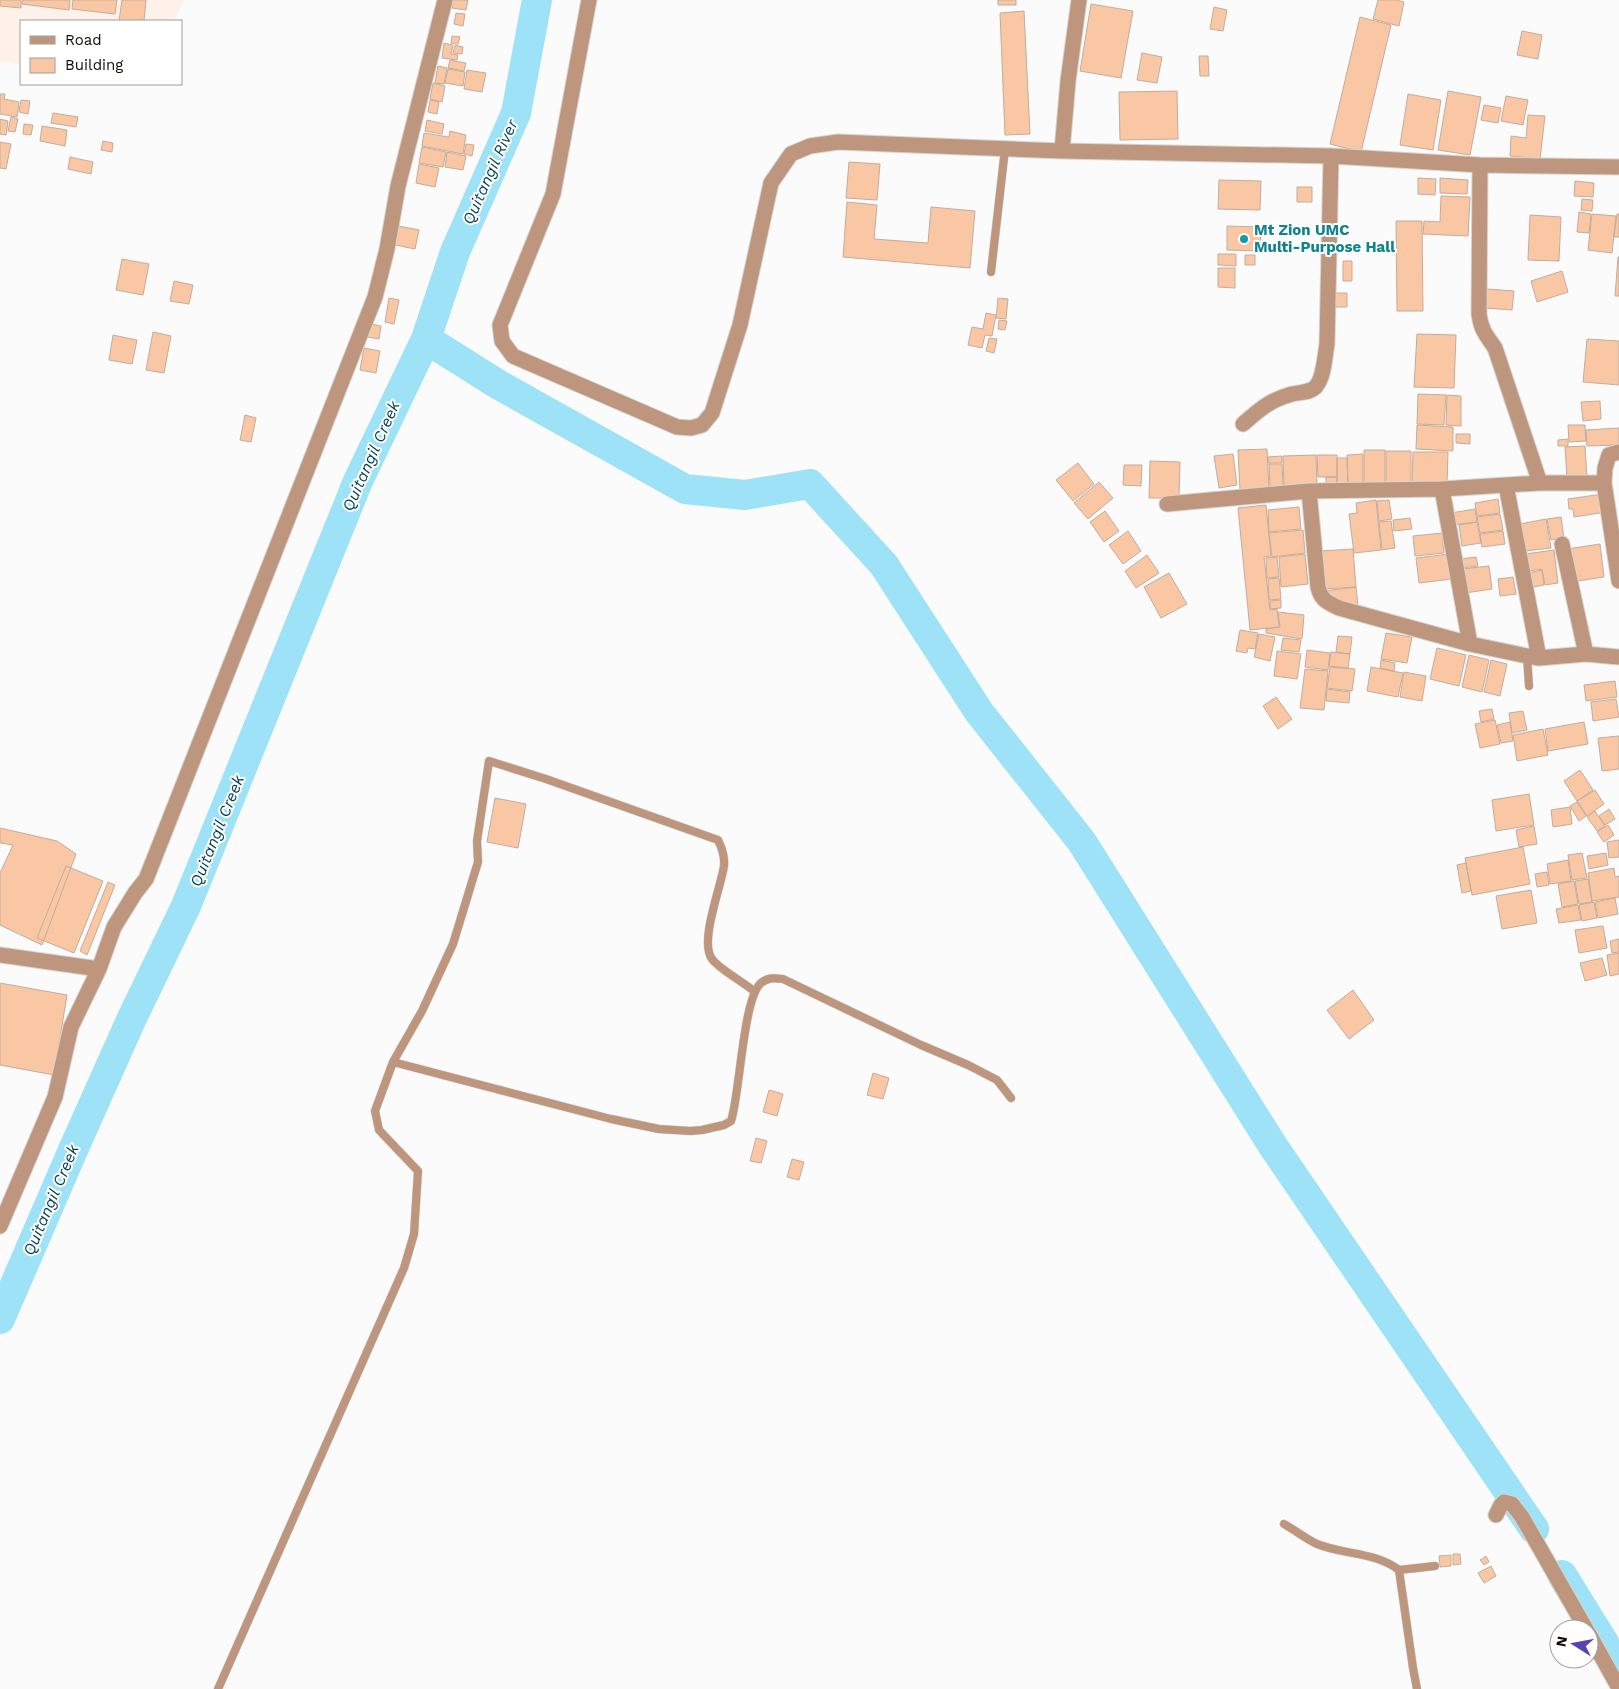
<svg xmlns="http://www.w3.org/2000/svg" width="1619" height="1689" font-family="'Work Sans',sans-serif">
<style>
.built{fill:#fef1e9}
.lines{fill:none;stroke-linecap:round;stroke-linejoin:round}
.river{stroke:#9de2f6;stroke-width:30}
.building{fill:#fac7a5;stroke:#c3ac9c}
.lane-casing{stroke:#d6d5d4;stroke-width:9}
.street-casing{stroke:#d6d5d4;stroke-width:17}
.lane{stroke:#be967d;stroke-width:8}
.street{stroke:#be967d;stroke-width:15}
.culture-dot{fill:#0f9aa8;stroke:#fff;stroke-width:2}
.labels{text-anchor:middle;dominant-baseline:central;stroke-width:4;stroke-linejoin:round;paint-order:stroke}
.culture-label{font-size:15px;font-weight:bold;fill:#0d838f;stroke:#fff;text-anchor:start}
.water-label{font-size:16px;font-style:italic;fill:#003f4e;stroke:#fff}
</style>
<rect width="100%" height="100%" fill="#fbfbfb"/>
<!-- built -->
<path class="built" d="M0,0H184L174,21H21V65L0,62Z"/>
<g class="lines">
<!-- river -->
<path class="river" d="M426,339L499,385L685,489L745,495L810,484L884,565L979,712L1082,842L1273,1146L1534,1529
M0,1319L73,1150L132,1018L186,906L358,481L426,339L455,252L516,113L537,0
M1562,1575L1619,1667"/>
</g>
<!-- building -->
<path class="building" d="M0,0H21V8L0,6Z
M23,0H70L69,10L22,4Z
M73,0H117L115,14L72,9Z
M122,0H146L144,21H119Z
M453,0H468L466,10L452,8Z
M998,0H1016V5H998Z
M1378,0H1397L1404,2L1399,26L1373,19Z
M1091,4L1133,11L1121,78L1080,71Z
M1214,7L1227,10L1223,31L1210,29Z
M1024,11L1030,134L1005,135L1000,13Z
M456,13L465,14L463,26L454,24Z
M1360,17L1391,25L1361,152L1330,144Z
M1522,31L1542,35L1538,59L1517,55Z
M452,36L460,37L458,44L451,43Z
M444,43L453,45L451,54L458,55L457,60L442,58Z
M455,45L463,47L462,54L453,53Z
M1142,53L1162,57L1157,83L1137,80Z
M1199,56H1208L1209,76H1200Z
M450,60L466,63L464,71L448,68Z
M438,66L447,68L444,84L435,83Z
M448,69L465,72L463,86L445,83Z
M467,70L486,73L482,92L464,89Z
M433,83L445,86L442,102L430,99Z
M1177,91L1178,139L1120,140L1119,92Z
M1448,91L1481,97L1470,155L1438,150Z
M0,94H5L4,99L19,102L17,117L0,114Z
M1408,94L1441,100L1433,150L1400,145Z
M1506,96L1528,100L1523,125L1501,121Z
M21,100L30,101L28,114L19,112Z
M430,100L439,102L437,114L428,112Z
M1484,105L1501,108L1498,123L1481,120Z
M53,113L78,117L76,127L51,123Z
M1528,115L1545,116L1540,159L1510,156L1511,136L1526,138Z
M11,117L18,119L15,132L8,131Z
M0,119L8,121L6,135L0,134Z
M427,120L444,124L442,134L425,131Z
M24,124L33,125L31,135L23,134Z
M42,126L67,130L65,146L40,141Z
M450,131L466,135L463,154L422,146L424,133L449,137Z
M103,141L113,143L112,152L101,150Z
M0,142L11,144L6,169L0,168Z
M466,144L474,145L472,156L464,154Z
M422,147L446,152L443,167L419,163Z
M447,152L466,156L463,170L445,167Z
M70,157L93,162L91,174L68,169Z
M849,162L880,164L877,200L846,198Z
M419,164L439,168L435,187L416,183Z
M1418,178L1436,179L1435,195L1418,194Z
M1440,178L1468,180L1467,194L1440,193Z
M1219,180L1261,181L1260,210L1218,209Z
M1575,181L1594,183L1593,197L1574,196Z
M1297,187H1312V202H1297Z
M1441,196L1470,197L1468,236L1423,234L1424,221L1440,222Z
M1582,199L1593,200L1592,211L1581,210Z
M847,202L877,205L874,239L928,243L931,207L975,211L970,268L843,257Z
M1579,212L1591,214L1589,233L1577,232Z
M1592,214L1616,216L1612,253L1588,250Z
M1617,214H1619V237H1614Z
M1530,215L1561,217L1559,261L1528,260Z
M1396,221H1422L1423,311H1397Z
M398,226L419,230L415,249L395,245Z
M1227,226L1261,227L1260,251L1227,250Z
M1218,254H1236V266L1218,265Z
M1245,255H1255V265H1245Z
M1618,257H1619V296H1615Z
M122,259L149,264L143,295L116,290Z
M1343,261H1352V281H1343Z
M1218,268H1235V288L1218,287Z
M1562,271L1568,292L1537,302L1531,281Z
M174,281L193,285L189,304L170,301Z
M1487,289L1514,291L1512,310L1485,308Z
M1330,293H1347V307H1330Z
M389,298L399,300L394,324L385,322Z
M998,298L1008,299L1006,319L996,318Z
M986,313L996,315L992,336L985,335L982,348L968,345L972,327L983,329Z
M999,320L1007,321L1005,330L998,329Z
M371,324L381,326L379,339L368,337Z
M153,332L171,336L164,373L146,370Z
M1417,334L1456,335L1454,388L1414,387Z
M113,335L137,340L132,364L109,360Z
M989,338L997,339L994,353L986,351Z
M1587,339L1619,341V385L1583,382Z
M364,348L380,351L376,373L360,370Z
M1418,394L1446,395L1444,425L1417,424Z
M1447,395L1461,396V426L1446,425Z
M1600,401L1601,419L1583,421L1581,402Z
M245,415L256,418L251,442L240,440Z
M1417,425L1453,427V451L1416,449Z
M1568,425H1585L1586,441L1569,442Z
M1619,428V445L1587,446L1586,430Z
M1456,434H1470V444L1456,443Z
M1568,439V446H1558V440Z
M1585,446L1587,477L1567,478L1565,447Z
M1267,449L1269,490L1240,491L1238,450Z
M1364,450H1385V483H1364Z
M1386,451H1411V483H1386Z
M1413,452H1448L1447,484L1412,483Z
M1233,454L1237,485L1219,488L1214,456Z
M1363,454V487L1348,488L1347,455Z
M1316,455L1317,484L1284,486L1283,456Z
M1317,455H1337V477H1318Z
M1282,456V463H1268V457Z
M1337,458H1347L1348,486H1337Z
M1150,461L1180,462L1179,498H1149Z
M1078,463L1094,484L1073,501L1056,480Z
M1269,464H1282L1283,486L1270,487Z
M1124,465H1142L1141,486L1123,485Z
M1326,477H1337V484L1326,485Z
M1099,482L1113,498L1088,519L1074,503Z
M1603,494L1606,512L1574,517L1573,509H1569L1568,499Z
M1498,499L1500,513L1477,516L1475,503Z
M1376,500L1381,550L1354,553L1349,514L1357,513L1356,503Z
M1389,500L1392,519L1379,521L1377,501Z
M1266,505L1271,556L1264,557L1270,610L1277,609L1279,627L1250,630L1238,508Z
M1299,507L1301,529L1269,532L1268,510Z
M1475,509L1477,522L1453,525L1451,513Z
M1105,511L1119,531L1104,542L1090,522Z
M1500,514L1503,530L1480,533L1477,517Z
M1561,517L1564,538L1551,540L1547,519Z
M1410,518L1412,529L1394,531L1393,520Z
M1546,519L1551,548L1525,551L1520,524Z
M1391,521L1395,548L1382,550L1379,522Z
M1477,522L1481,543L1462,546L1459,525Z
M1303,530L1305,553L1272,557L1269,533Z
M1128,531L1141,551L1123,564L1109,545Z
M1503,531L1505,544L1482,547L1480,534Z
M1442,533L1444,553L1415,556L1413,536Z
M1600,544L1604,577L1571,582L1567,549Z
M1353,549L1356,587L1324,589L1320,551Z
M1554,550L1558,583L1545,585L1542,569L1528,571L1525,554Z
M1305,554L1308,584L1281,587L1279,557Z
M1449,554L1452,579L1419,583L1416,558Z
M1147,555L1159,573L1136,588L1125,571Z
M1277,557L1279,577L1267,578L1266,558Z
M1476,557L1478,566L1461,568L1460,559Z
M1489,566L1492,589L1465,593L1462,569Z
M1542,570L1544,585L1529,588L1527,573Z
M1169,573L1187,604L1161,618L1144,587Z
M1513,577L1516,594L1500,596L1498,579Z
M1279,578L1281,599L1269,600L1268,579Z
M1356,587L1358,605L1325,600L1324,591Z
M1281,600V608L1270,609V601Z
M1278,612L1304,615L1302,639L1266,633V629L1280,627Z
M1240,630L1258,633L1255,649L1248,648L1247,653L1236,651Z
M1386,633L1412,637L1407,663L1381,659Z
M1259,634L1275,637L1270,661L1254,657Z
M1338,636L1352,637L1350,654L1336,652Z
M1283,638L1301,640L1299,652L1281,650Z
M1437,648L1466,655L1459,686L1430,679Z
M1307,650L1330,653L1328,670L1305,667Z
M1277,651L1301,654L1297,679L1274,676Z
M1331,652L1350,654L1348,668L1329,666Z
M1469,655L1489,660L1482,692L1462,687Z
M1381,660L1395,663L1394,671L1380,668Z
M1491,660L1507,664L1500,696L1484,692Z
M1330,667L1355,669L1352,691L1327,688Z
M1371,667L1403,673L1398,697L1367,691Z
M1305,669L1328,671L1324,710L1300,708Z
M1404,672L1426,676L1422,701L1400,697Z
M1615,681L1617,697L1586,701L1584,685Z
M1327,689L1350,692L1349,703L1326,701Z
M1276,697L1292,719L1278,729L1263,706Z
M1616,699L1619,717L1593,721L1591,702Z
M1492,709L1494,719L1481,722L1479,711Z
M1523,711L1527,730L1512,733L1509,713Z
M1495,720L1500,744L1480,748L1475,724Z
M1510,722L1513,741L1501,743L1497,725Z
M1584,722L1588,744L1548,751L1545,729Z
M1543,729L1548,755L1517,761L1513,735Z
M1619,736V769L1602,771L1598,738Z
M1580,770L1593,790L1577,801L1564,781Z
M1595,790L1604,804L1587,816L1577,801Z
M1529,794L1534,825L1496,831L1492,800Z
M495,798L526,804L518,848L487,842Z
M1577,802L1586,816L1579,821L1570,806Z
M1570,807L1572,824L1553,827L1551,810Z
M1609,809L1615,819L1605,825L1599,816Z
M1595,811L1605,826L1597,831L1587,817Z
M1608,825L1614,835L1604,842L1597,832Z
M1534,826L1537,844L1519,847L1516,830Z
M0,828L57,841L76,854L42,945L0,925V873L13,845L0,843Z
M1619,840V857L1609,858L1607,842Z
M1523,847L1530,884L1472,895L1465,858Z
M1582,853L1587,878L1572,880L1568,855Z
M1606,853L1608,865L1589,869L1587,856Z
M1568,860L1571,881L1550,884L1547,864Z
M1466,863L1471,891L1462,893L1457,865Z
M66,866L103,881L74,953L37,938Z
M1614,868L1615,877L1619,876V897L1592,901L1588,873Z
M1547,872L1549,885L1537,887L1535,874Z
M1588,879L1592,902L1579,904L1575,881Z
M1574,881L1578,904L1562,907L1558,884Z
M108,882L115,885L87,955L80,951Z
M1531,890L1537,923L1502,929L1496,896Z
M1615,898L1618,914L1598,918L1595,902Z
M1594,902L1597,918L1582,921L1579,905Z
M1578,905L1581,920L1559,923L1556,909Z
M1603,926L1607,948L1579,953L1575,930Z
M1619,939V952L1612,953L1610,941Z
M1619,953V974L1610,976L1607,955Z
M1602,958L1607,975L1585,981L1580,963Z
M0,983L67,995L54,1075L0,1065Z
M1353,990L1374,1020L1349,1039L1327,1010Z
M873,1073L889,1078L883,1099L867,1095Z
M769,1090L783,1094L777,1116L763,1112Z
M756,1138L767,1141L761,1163L750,1161Z
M792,1159L804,1162L799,1180L787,1177Z
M1453,1554H1460L1461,1564L1453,1565Z
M1451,1555V1566L1440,1567L1439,1556Z
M1486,1556L1489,1562L1484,1565L1480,1560Z
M1491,1566L1496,1576L1484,1583L1478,1573Z"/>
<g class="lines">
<!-- lane casing -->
<g class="lane-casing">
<path id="lane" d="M991,272L1005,149
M1527,656L1529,686
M393,1062L611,1119L659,1129L690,1131L702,1130L724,1125L731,1121C740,1094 743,998 761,983C768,977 774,978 783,979L921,1045L968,1065L997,1080L1011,1098
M1284,1524C1295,1530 1306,1539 1317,1544C1344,1555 1376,1552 1399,1570L1413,1668L1417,1689
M1399,1570L1435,1566
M218,1689L404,1268L414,1234L418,1171L379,1130L375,1111L393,1062L422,1011L453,944L478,862L477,841L489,761L546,779L718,840C722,848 725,856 724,866C721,887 699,942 712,959C720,970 744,982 755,992"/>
</g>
<!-- street casing -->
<g class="street-casing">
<path id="street" d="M589,0L553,194L500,325L502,341L513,356L677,427L691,428L702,425L712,413L740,325L771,183L791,154L810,146L838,142L1062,151L1331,156L1480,165L1619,167
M1062,151L1068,81L1079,0
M1480,165L1479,314C1481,330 1486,335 1495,348L1540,483
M1243,424C1260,409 1270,400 1292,394C1301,392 1312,393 1317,385C1324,376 1325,355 1327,344L1331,156
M1604,483L1605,468L1609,455L1619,452
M1506,485L1539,658
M1442,489L1470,644
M1309,491L1318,587C1321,600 1327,602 1339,608L1470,644L1527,656L1539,658L1586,654L1619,657
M1167,504L1309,491L1442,489L1540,483H1604L1619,581
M1562,544L1586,654
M0,955L99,969
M0,1226L55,1097L71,1027L99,969L114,927L135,893L146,879L152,864L375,297L387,249L398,186L445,0
M1496,1515L1501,1505L1504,1502L1512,1504L1522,1517L1586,1629
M1589,1634L1619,1688"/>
</g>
<!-- lane -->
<use href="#lane" class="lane"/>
<!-- street -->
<use href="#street" class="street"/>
</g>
<!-- markers -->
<circle class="culture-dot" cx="1244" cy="239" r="5"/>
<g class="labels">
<!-- culture labels -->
<g class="culture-label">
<text x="1254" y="230">Mt Zion UMC<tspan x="1254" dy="17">Multi-Purpose Hall</tspan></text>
</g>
<!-- water labels -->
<g class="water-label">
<text transform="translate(490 172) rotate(-66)">Quitangil River</text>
<text transform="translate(371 456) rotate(-66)">Quitangil Creek</text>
<text transform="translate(217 831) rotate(-68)">Quitangil Creek</text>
<text transform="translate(51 1200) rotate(-67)">Quitangil Creek</text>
</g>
</g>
<!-- legend -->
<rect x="20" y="20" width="162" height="65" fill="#ffffff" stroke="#a19d9b"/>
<rect x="30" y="36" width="25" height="8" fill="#be967d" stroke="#a19d9b"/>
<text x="65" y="45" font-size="15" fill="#130b06">Road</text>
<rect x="30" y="58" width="25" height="15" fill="#fac7a5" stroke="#a19d9b"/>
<text x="65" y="70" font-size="15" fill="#130b06">Building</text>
<!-- north arrow -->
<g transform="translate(1574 1644) rotate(281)"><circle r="24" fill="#ffffff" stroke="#a19d9b"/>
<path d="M0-4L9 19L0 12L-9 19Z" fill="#5b41b9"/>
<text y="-8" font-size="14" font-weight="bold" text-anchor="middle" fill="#130b06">N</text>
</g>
</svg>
